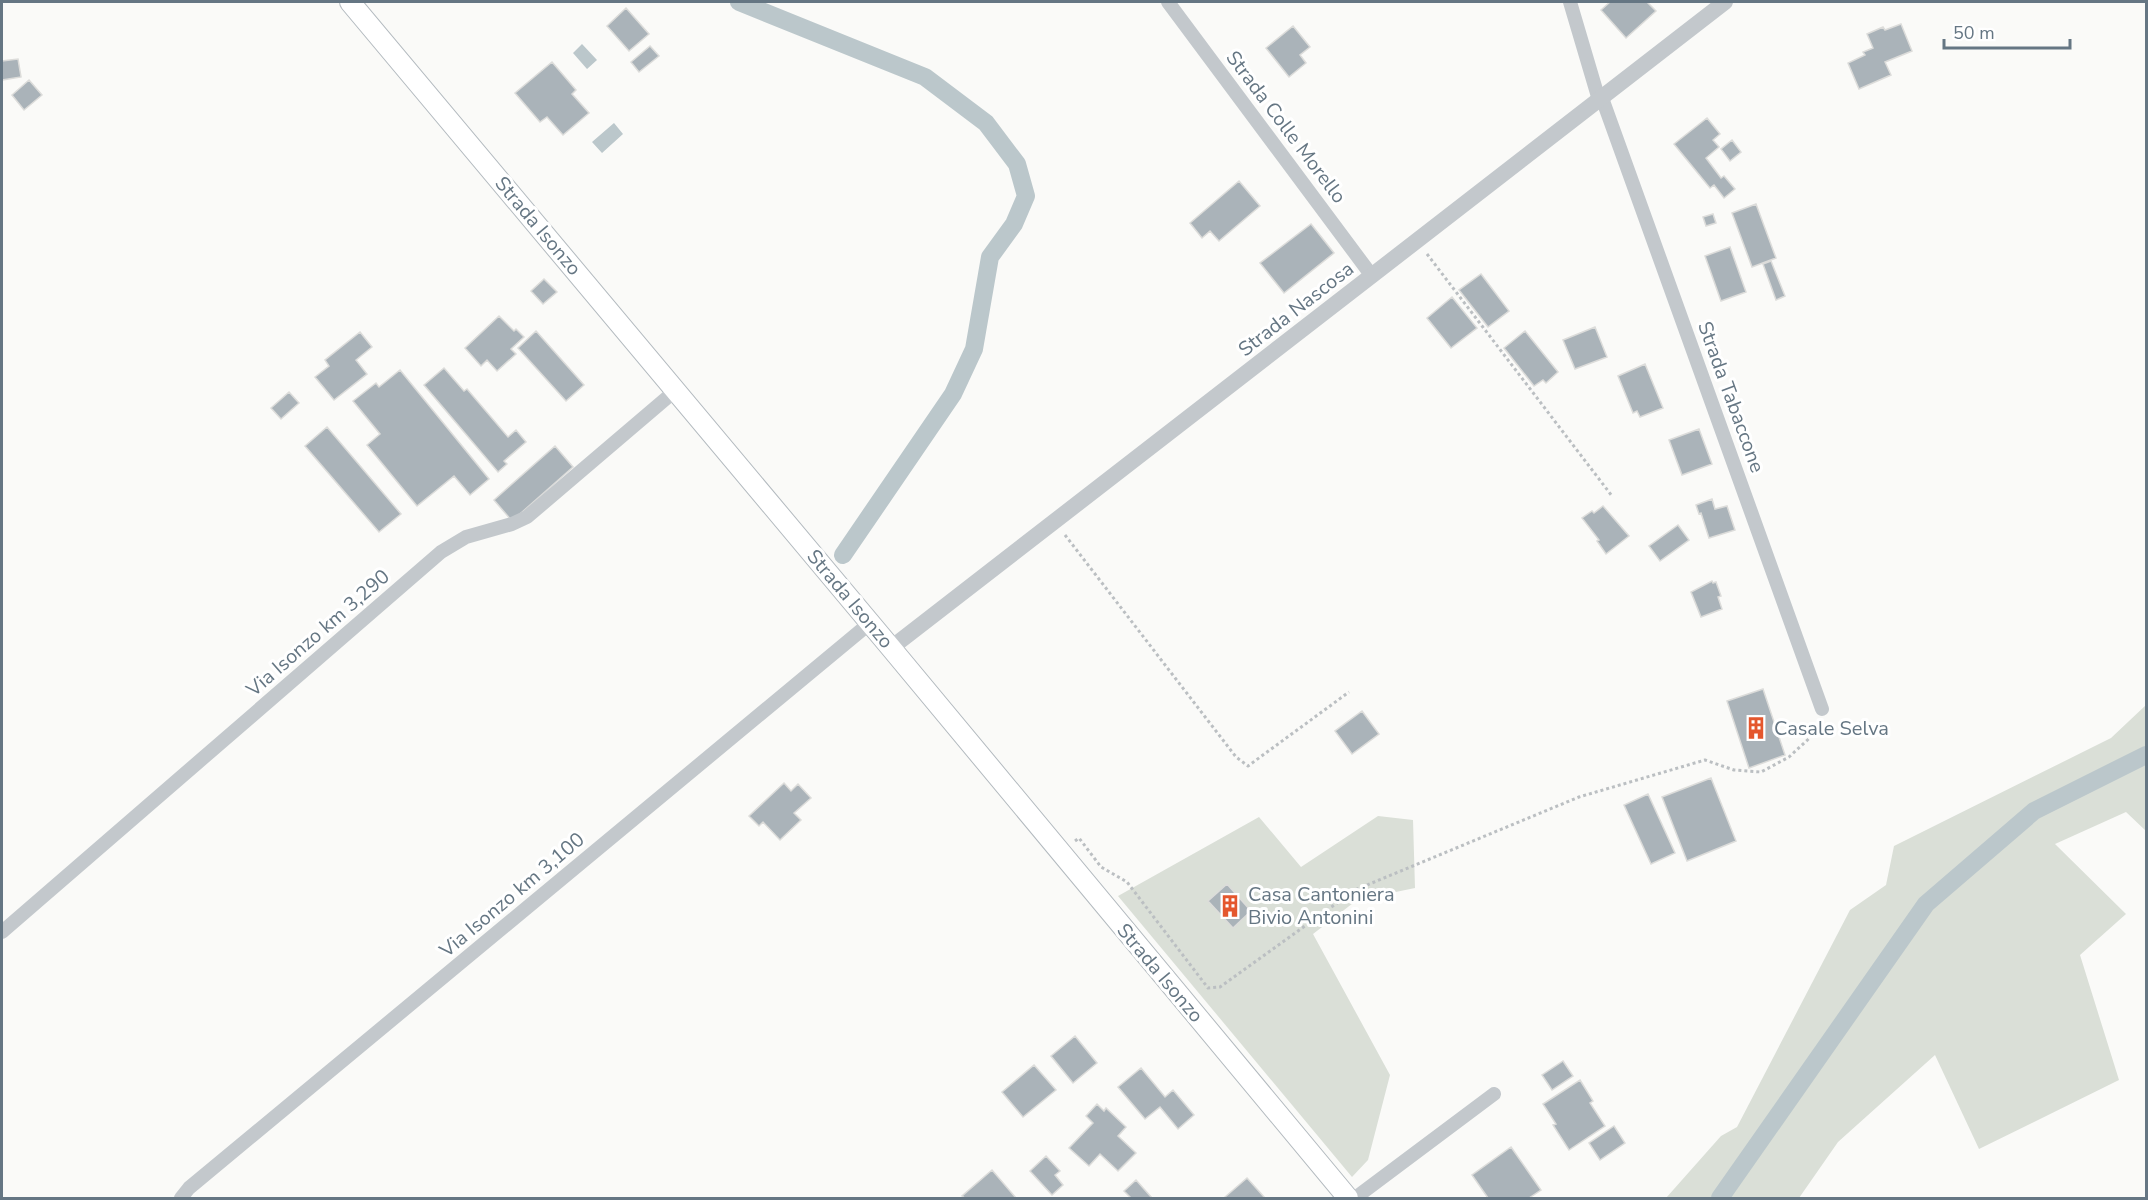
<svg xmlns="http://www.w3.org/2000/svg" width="2148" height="1200" font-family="'Nunito Sans',sans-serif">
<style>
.green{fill:#dadfd7}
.water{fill:#bbc7cb}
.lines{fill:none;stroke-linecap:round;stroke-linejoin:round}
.canal{stroke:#bbc7cb;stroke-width:18}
.building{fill:#aab3b9;stroke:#dcdcda;stroke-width:1.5}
.secondary-casing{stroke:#b3babf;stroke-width:22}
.path{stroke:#bbbfc2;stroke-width:3;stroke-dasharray:3 3;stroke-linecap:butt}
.minor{stroke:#c3c8cc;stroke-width:14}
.tertiary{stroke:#c3c8cc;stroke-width:16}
.secondary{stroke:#fff;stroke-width:20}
.labels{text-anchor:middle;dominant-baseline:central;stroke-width:6;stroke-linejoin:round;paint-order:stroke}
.street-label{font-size:20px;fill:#657683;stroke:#fff}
.poi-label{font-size:20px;fill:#657683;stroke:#fff;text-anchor:start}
</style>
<rect width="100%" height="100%" fill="#fafaf8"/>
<!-- green -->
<path class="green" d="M2146,705V831L2126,812L2055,844L2126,914L2080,955L2119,1080L1979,1149L1935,1055L1838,1142L1799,1198H1666L1721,1136L1737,1127L1850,910L1886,885L1894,846L2111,738Z
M1378,816L1413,820L1415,888L1357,900L1313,934L1390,1075L1368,1160L1352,1177L1118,896L1259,817L1301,867Z"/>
<!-- water -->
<path class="water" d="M582,44L597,60L587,69L573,53Z
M614,123L623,134L602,153L592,142Z"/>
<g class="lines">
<!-- canal -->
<path class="canal" d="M739,2L925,77L986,123L1017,164L1026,196L1014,224L990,257L974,349L953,394L843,555
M1720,1198L1926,904L2034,811L2146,755"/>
</g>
<!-- building -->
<path class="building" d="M1610,2H1647L1656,11L1626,38L1601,10Z
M626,8L649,34L629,51L607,26Z
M1901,24L1912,51L1885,62L1891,75L1859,89L1848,63L1865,55L1863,52L1873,48L1867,34L1883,27L1885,30Z
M1293,26L1310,47L1300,55L1306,63L1289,77L1266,48Z
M650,46L659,56L639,72L631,62Z
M18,59L21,77L2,80V61Z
M552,62L576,90L572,94L589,113L563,135L547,117L540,122L515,93Z
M29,80L42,95L24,110L12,95Z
M1707,118L1720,134L1713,140L1719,147L1706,158L1721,178L1724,176L1735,189L1724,198L1714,185L1710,188L1674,144Z
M1732,140L1741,152L1730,161L1721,149Z
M1239,181L1260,206L1219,241L1210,231L1202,238L1190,223Z
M1756,204L1776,258L1752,267L1732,213Z
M1713,214L1716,223L1706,226L1703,217Z
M1311,224L1334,253L1284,293L1260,263Z
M1730,247L1746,292L1721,301L1705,256Z
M1771,261L1785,296L1776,300L1763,264Z
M1481,274L1509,311L1488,327L1459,290Z
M544,279L557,292L543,304L531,291Z
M1452,297L1477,328L1451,348L1427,318Z
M499,316L514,331L516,329L524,337L511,349L516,354L497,371L487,360L481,366L465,348Z
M1595,327L1607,357L1575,369L1563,340Z
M536,331L584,385L566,401L518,348Z
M1525,331L1558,372L1546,383L1543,380L1534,386L1504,348Z
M360,332L372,347L356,360L367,374L334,400L315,377L329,366L325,360Z
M1645,364L1663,408L1640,417L1637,411L1633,413L1618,376Z
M444,368L464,391L467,389L508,437L516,430L526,442L504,461L507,464L498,472L424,385Z
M400,370L489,479L470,495L454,476L417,506L367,445L380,434L353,401L376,383L379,387Z
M289,392L299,403L281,419L271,408Z
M327,427L401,514L379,532L305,446Z
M1699,429L1712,464L1682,475L1669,440Z
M555,446L573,467L512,521L494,500Z
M1712,499L1715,509L1727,506L1735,530L1709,538L1701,513L1699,514L1696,505Z
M1603,506L1629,536L1606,554L1597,541L1599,540L1582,518L1592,511L1594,513Z
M1678,525L1689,540L1660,561L1649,546Z
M1712,581L1713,583L1716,582L1721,596L1718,597L1722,609L1701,617L1691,592Z
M1763,689L1785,755L1749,768L1727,701Z
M1362,711L1379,734L1352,754L1335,731Z
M1711,778L1736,841L1687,861L1662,797Z
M784,783L791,791L798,784L811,798L794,813L801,820L780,840L763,822L759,826L749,816Z
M1648,794L1675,853L1651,864L1624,805Z
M1227,884L1251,911L1233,928L1208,901Z
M1075,1036L1097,1063L1073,1083L1051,1056Z
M1563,1061L1573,1076L1552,1090L1542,1075Z
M1034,1065L1056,1090L1023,1117L1002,1092Z
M1141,1068L1165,1097L1173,1090L1194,1115L1178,1129L1160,1107L1145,1119L1118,1087Z
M1580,1080L1593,1101L1590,1103L1605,1126L1569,1150L1553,1125L1556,1124L1543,1104Z
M1097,1104L1104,1111L1106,1108L1126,1127L1118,1136L1136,1153L1118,1171L1100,1154L1089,1166L1069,1148L1093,1123L1086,1116Z
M1614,1126L1625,1143L1600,1160L1589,1143Z
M1511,1147L1541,1190L1529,1198H1488L1472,1175Z
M1046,1156L1060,1171L1055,1175L1063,1185L1052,1195L1030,1171Z
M992,1170L1016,1198H965L962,1196Z
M1247,1178L1265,1198H1227L1225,1197Z
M1136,1180L1152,1198H1131L1124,1191Z"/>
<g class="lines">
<!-- secondary casing -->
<g class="secondary-casing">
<path id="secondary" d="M350,2L891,648L1348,1198"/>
</g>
<!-- path -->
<path class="path" d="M1427,254L1612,496
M1065,535L1236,757L1248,766L1349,692
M1075,841L1079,838L1101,867L1127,882L1208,988L1220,987L1355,890L1579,797L1705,760L1734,770L1761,772L1789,757L1815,733L1818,722"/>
<!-- minor -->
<path class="minor" d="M1168,2L1372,276
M1570,2L1599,100
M1602,98L1822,709
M2,932L441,552L466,537L512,524L527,517L676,390
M181,1198L189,1188L870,623
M1355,1198L1494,1094"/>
<!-- tertiary -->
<path class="tertiary" d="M891,648L1725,2"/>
<!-- secondary -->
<use href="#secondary" class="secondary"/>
</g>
<!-- icons -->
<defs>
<g id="building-bare" transform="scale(1.8)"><path d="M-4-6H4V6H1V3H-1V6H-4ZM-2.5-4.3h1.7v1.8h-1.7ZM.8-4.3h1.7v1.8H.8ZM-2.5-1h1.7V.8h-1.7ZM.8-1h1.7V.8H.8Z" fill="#e4572e" stroke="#fff" stroke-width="2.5" paint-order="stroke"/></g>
</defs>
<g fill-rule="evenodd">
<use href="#building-bare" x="1756" y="728"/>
<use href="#building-bare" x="1230" y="906"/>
</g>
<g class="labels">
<!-- street labels -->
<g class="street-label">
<text transform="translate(1286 127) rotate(53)">Strada Colle Morello</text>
<text transform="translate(538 226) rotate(50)">Strada Isonzo</text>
<text transform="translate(1296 309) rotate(-38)">Strada Nascosa</text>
<text transform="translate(1731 397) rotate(70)">Strada Tabaccone</text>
<text transform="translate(850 599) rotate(50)">Strada Isonzo</text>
<text transform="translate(318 633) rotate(-41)">Via Isonzo km 3,290</text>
<text transform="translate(512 895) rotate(-40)">Via Isonzo km 3,100</text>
<text transform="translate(1160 973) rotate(50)">Strada Isonzo</text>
</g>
<!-- poi labels -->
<g class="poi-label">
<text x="1774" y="728">Casale Selva</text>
<text x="1248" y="894">Casa Cantoniera<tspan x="1248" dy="23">Bivio Antonini</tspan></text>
</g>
</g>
<!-- border -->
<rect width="2148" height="1200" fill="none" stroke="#657683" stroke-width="6"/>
<!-- scale -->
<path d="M1944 39v9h126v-9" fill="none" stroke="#657683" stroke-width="3"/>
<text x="1953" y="39" font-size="18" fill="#657683" stroke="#ffffff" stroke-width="4.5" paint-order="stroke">50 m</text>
</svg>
